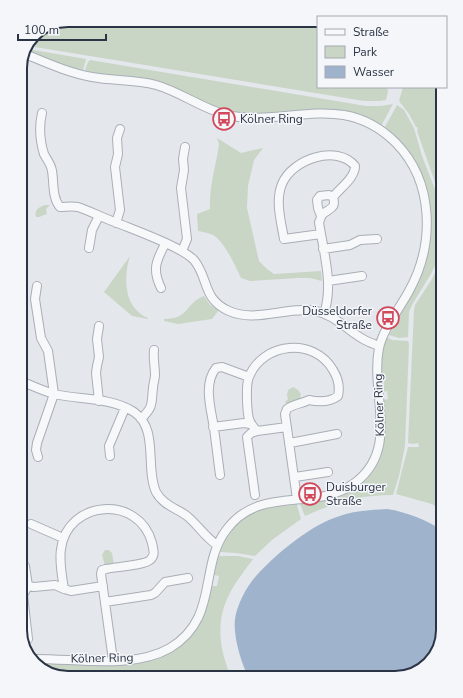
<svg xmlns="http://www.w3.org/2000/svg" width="463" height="698" font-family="'Nunito Sans',sans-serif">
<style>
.green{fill:#c9d6c5}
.water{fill:#9fb4cc}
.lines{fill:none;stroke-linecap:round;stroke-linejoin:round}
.minor-casing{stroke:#a9aeb7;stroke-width:10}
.minor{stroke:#f7f8fa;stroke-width:8}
.labels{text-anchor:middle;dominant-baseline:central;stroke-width:3;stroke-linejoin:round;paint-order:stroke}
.poi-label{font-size:12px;fill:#2b3445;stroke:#f4f6f9;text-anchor:start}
.street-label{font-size:12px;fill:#2b3445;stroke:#f4f6f9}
.rim{fill:none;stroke:#2b3445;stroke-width:2}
</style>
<rect width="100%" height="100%" fill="#e4e7ec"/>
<!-- green -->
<path class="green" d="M68,20H318V87H387L388,91L386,100L380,101H364L29,46L36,32Z
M28,49L86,59L83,70L74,68L73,69L27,51Z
M90,60L366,106H380L393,104L381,126C368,120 355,113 341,111C305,104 270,118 234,113C209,109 188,92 164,83C142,75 112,76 89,74V72L85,70L88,62Z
M403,87H443V205L417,131L418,130L417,127H416L409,114L399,101Z
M397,105L404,110L414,128L422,156L440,202L443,221V246L442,251L431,274L413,303L409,312L408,337L399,338L389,335L400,317L399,315C408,295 419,275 427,254C430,245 430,233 431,224C431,197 423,170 406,149C400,141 392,135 385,127Z
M217,138L241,153L263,148L254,160L248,186L247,208L259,261L267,269L274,274L321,271L322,281L310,278H298L250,281L241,278C236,267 224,241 213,235C209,233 203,232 198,231L197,214L210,209C209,186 216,166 219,144Z
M45,205H50L46,209L47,214L39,217H36C34,210 39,207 45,205Z
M443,255V511L432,504L396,494L408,447H419L418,443L413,444L408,443L414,310L415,305L432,279Z
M130,256C123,278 124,308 148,318V319L132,316L104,292Z
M204,296L210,305L219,310L212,319L178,324L164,321V319C190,319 185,303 204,296Z
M387,337L392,340L408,341L409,344L405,446L399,476L393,495C359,495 336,502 305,516L300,504L317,503V501C326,498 336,496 344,493C352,490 359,484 365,479C386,457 386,429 383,400L388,399L387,391L382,392C381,373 380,355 387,337Z
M293,387L298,390L301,394L300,397L304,399L300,402L286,403L285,402L288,399L287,395L288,390Z
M296,502L301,519L272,540L255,556L236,553L220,552C227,531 244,511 267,506C277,504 286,504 296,502Z
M105,550H109L112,553L114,565L105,566L102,555Z
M218,556H238L253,559C243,573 231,587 225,604C216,628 221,656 232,678H65L41,670L34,662L105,666L106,664L135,662L190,636L199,624L205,612L212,586H217L219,576L214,575Z"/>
<!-- water -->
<path class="water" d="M387,509C407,512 427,520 443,531V630L436,654L419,672L395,678H249C241,663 233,636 235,619C237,605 246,587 256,576C275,555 307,528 334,518C351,511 369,510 387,509Z"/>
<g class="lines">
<!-- minor casing -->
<g class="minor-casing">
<path id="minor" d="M25,54C47,63 69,73 92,77C113,81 135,79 156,85C181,92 202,109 227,115C287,128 342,89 396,143C434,182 435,244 409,291C400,308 383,329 379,348C370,393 400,448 356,482C316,513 261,484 227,529C198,566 220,618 170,648C132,670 74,658 31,659
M42,113C39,126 40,141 44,154C47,160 51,164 52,171C54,182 52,198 60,207C66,207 72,206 78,207C90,211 103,218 115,222C134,230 180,246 194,260C209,278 202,299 229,311C256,323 287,306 316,311C335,315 347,330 363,339C368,342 374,344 379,346
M321,216L318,208L317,200L320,196L329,195L333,197C337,210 328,208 322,215C321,216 320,221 319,222C323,250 334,285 324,313
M116,223L120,210L115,167L118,154L117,138L120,129
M321,234L284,239C281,221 275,201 282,184C292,159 337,144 355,166C355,178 340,188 333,197
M89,248L92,230L99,216
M323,249L350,245L360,240L377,239
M182,251L187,239L181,188L184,170L183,159L185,147
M328,281L362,276
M37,286L35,299L41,338L48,351L54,394
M161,288C152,270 156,261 165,244
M99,326L97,339L99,357L97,366L96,373L99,401
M20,381C31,385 43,391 54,394C80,400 111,397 134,412C159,429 145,468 156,492C163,505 176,508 187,516C198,525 205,537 217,545
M141,419C154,406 151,404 153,388C153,384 155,379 155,375C155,366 153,360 154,350
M213,427L244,423L250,424
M287,427L257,431C247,421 248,415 247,401C247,393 246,384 249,377C263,342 314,337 333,370C338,378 340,387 338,396C330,402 318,402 309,400C301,404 293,404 287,409L285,414L297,499
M290,443L337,434
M110,456L109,446L125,408
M38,457L36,450L37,443L54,394
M220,475C218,459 216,444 214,428C211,409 203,384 216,368L222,367L249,377
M295,477L328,472
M255,495L247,437L251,433L257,431
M31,524L63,538
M25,566L28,586
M28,586L34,587L55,585L64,589
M103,586L71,591L64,589C62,576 59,562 61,549C67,500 139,494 152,543C153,549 156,555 150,560C145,565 115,567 106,569L102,570L101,574L113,660
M105,602L151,595L155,593L165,582L188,578
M28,639L23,595L28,586"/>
</g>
<!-- minor -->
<use href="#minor" class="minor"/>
</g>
<!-- icons -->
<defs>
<g id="bus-ring" transform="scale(1.15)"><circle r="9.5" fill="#f4f6f9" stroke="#d1495b" stroke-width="1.5"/><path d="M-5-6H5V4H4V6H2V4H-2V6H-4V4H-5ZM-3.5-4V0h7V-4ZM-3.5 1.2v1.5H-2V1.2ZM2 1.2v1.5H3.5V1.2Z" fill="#d1495b"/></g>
</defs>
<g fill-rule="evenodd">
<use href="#bus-ring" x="224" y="119"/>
<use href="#bus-ring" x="388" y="318"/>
<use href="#bus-ring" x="310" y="494"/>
</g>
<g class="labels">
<!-- poi labels -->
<g class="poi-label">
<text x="240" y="119">Kölner Ring</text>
<text x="372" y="311" text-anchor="end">Düsseldorfer<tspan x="372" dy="14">Straße</tspan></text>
<text x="326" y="487">Duisburger<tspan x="326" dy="14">Straße</tspan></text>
</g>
<!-- street labels -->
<g class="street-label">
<text transform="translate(379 405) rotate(-92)">Kölner Ring</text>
<text transform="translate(102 658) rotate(-1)">Kölner Ring</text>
</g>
</g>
<!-- crop -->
<path d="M0 0H463V698H0ZM68 27H395A41 41 0 0 1 436 68V630A41 41 0 0 1 395 671H68A41 41 0 0 1 27 630V68A41 41 0 0 1 68 27Z" fill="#f4f6f9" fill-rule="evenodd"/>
<path class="rim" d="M68 27H395A41 41 0 0 1 436 68V630A41 41 0 0 1 395 671H68A41 41 0 0 1 27 630V68A41 41 0 0 1 68 27Z"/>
<!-- legend -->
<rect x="317" y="16" width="130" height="72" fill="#f4f6f9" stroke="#a4a8b1"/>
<rect x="325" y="29" width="20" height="6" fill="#f7f8fa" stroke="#a4a8b1"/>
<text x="353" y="36" font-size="12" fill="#2b3445">Straße</text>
<rect x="325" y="46" width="20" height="12" fill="#c9d6c5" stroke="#a4a8b1"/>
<text x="353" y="56" font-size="12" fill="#2b3445">Park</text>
<rect x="325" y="66" width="20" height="12" fill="#9fb4cc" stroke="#a4a8b1"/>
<text x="353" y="76" font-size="12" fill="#2b3445">Wasser</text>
<!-- scale -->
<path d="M18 34v6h88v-6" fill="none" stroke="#2b3445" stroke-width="2"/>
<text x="24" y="34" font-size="12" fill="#2b3445" stroke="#f4f6f9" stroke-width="3" paint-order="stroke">100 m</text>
</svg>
